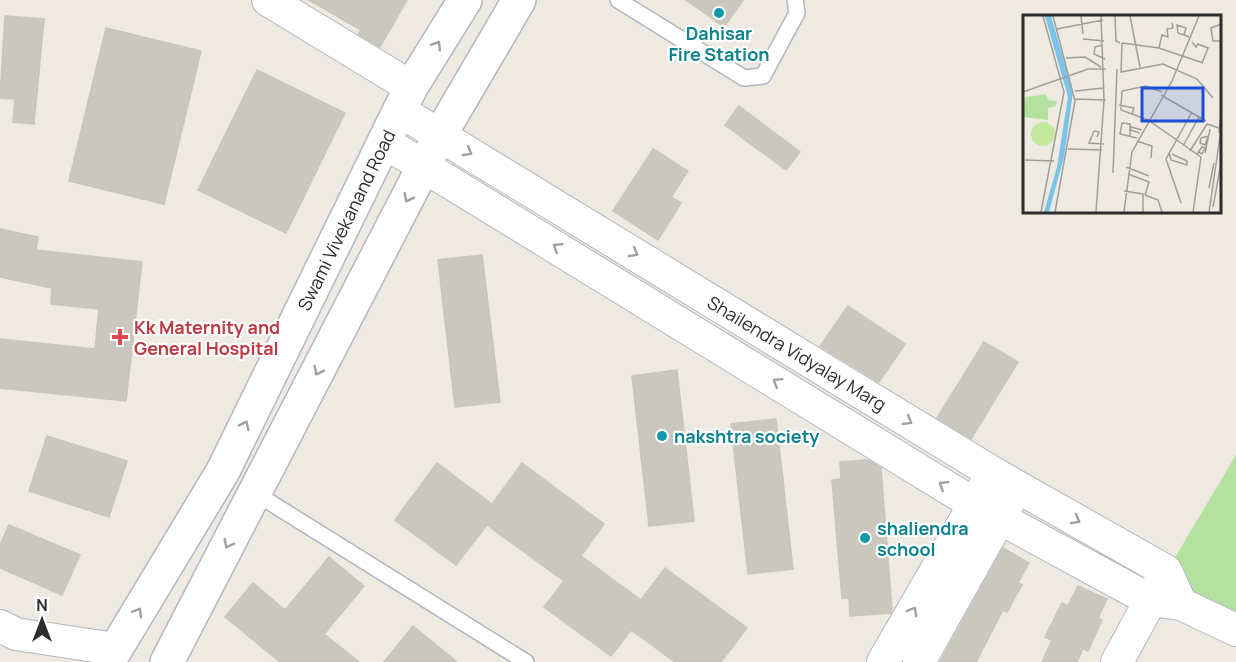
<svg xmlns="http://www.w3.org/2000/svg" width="1236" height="662" font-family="Manrope,sans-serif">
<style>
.green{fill:#b2e1a0}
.building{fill:#cac7bf;stroke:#c9c5ba;stroke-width:1.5}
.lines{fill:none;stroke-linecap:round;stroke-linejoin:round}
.service-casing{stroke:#b4b5bf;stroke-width:18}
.minor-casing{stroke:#b4b5bf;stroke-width:34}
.secondary-casing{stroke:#b4b5bf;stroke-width:36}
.service{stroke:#fff;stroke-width:15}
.minor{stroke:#fff;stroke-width:32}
.secondary{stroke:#fff;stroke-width:33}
.oneway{stroke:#a0a0a0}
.culture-dot{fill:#0f9aa8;stroke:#fff;stroke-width:2}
.health-dot{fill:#e0444e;stroke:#fff;stroke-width:2}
.labels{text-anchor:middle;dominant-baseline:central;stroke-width:4.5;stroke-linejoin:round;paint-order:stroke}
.culture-label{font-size:18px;font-weight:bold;fill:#0d838f;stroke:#fff;text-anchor:start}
.street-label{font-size:18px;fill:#2d2d2d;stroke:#fff}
.health-label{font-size:18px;font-weight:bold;fill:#be3a42;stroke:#fff;text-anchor:start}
.inset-road{fill:none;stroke:#a19e99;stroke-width:1.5}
.view{fill:#1d4ed8;fill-opacity:0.15;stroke:#1d4ed8;stroke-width:3}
.inset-edge{fill:none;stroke:#2d2d2d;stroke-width:3}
</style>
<rect width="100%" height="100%" fill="#eee9e1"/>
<!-- green -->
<path class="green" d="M1236,455V626L1155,591Z"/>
<!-- building -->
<path class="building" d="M309,0H407L380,47L358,34L361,30Z
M686,0H743L724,27Z
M5,16L44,19L34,124L13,122L15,99L0,98Z
M106,28L201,51L164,204L69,181Z
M257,70L345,113L286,233L198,190Z
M739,106L800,152L786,170L725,125Z
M653,149L688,171L671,197L681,203L658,240L613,211Z
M0,229L38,237L36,250L142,262L126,401L0,388V339L95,349L99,309L51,304L52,288L0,277Z
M482,255L500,402L455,407L438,260Z
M848,306L905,344L879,382L820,346Z
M984,342L1018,362L971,439L937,418Z
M677,370L694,521L649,526L632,376Z
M776,419L793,569L748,574L731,424Z
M47,436L127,461L109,517L29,491Z
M868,460L881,468L892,610L891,613L850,616L849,598H842L832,480L841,479L840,462Z
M437,463L492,504L522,463L604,524L581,556L641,600L665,568L747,628L721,662H675L631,630L611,656L544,607L564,581L487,525L456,565L395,520Z
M9,525L80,555L62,595L0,568V545Z
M1003,548L1029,563L1018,583L1022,585L1007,612L1003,610L976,662H940Z
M329,557L364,586L324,634L359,662H280L225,617L253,583L285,610Z
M1078,586L1107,599L1098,618L1102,620L1088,651L1083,648L1077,662H1042L1052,640L1045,637L1062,603L1068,606Z
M413,626L457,662H384Z"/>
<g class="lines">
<!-- service casing -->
<g class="service-casing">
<path id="service" d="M618,0L744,78L763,76L797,13L795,0
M255,493L526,662"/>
</g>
<!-- minor casing -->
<g class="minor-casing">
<path id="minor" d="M268,0L411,87
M400,111L993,473L1166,571L1181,604
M384,142L974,504L1150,600L1181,604L1236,630
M0,626L16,634L115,649
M883,662L985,486
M919,662L1009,501
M1117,662L1161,581"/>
</g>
<!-- secondary casing -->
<g class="secondary-casing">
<path id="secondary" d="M108,662L223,471L411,87L465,0
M167,662L440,135L519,0"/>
</g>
<!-- service -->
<use href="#service" class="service"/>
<!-- minor -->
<use href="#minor" class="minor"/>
<!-- secondary -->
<use href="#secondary" class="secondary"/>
</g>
<!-- one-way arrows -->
<defs><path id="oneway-chevron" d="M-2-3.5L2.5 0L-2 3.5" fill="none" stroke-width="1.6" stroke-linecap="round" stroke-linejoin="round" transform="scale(1.5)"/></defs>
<g class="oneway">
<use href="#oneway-chevron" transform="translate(437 45) rotate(-58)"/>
<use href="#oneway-chevron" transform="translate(468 152) rotate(31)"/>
<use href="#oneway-chevron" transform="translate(408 198) rotate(117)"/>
<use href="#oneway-chevron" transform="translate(557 247) rotate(-148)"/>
<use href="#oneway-chevron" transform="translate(634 253) rotate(31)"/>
<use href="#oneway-chevron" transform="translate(318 371) rotate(117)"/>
<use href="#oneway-chevron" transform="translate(777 382) rotate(-148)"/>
<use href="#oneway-chevron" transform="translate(908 421) rotate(31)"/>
<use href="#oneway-chevron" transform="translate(245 425) rotate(-64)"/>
<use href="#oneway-chevron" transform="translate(943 485) rotate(-148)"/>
<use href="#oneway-chevron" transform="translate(1076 520) rotate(29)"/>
<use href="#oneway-chevron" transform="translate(228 544) rotate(117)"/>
<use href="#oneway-chevron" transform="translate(913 611) rotate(-60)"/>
<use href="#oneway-chevron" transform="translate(138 612) rotate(-59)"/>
</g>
<!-- markers -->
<g class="culture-dot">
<circle cx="719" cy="13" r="6"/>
<circle cx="662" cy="436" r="6"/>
<circle cx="865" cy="538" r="6"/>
</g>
<path class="health-dot" d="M117 328h6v6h6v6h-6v6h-6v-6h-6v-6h6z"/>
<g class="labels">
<!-- culture labels -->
<g class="culture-label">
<text x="719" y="33" text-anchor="middle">Dahisar<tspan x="719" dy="21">Fire Station</tspan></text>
<text x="674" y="436">nakshtra society</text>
<text x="877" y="528">shaliendra<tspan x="877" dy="21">school</tspan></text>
</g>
<!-- street labels -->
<g class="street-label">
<text transform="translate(346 220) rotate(-64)">Swami Vivekanand Road</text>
<text transform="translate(797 353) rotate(31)">Shailendra Vidyalay Marg</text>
</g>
<!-- health labels -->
<g class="health-label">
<text x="134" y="327">Kk Maternity and<tspan x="134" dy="21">General Hospital</tspan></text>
</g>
</g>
<!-- overview -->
<g transform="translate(1023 15)">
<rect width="198" height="198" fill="#eee9e1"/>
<path d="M23,79L25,85L34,86L33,91L25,93V105L0,102L2,82Z" fill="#b2e1a0"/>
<path d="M8 119a12 12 0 1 1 24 0a12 12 0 1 1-24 0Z" fill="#c2e79d"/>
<path d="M22,1H28L50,77L41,142L26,197H21L34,152L45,82Z" fill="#7ac3e9"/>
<path class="inset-road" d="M30,1L52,86L32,197M58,1L60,19M92,1L93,26L97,28M107,1L117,52M198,9L188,13L190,26H198M34,14L80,5M161,20L163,13L154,10L155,18L161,20L166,22M60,24L81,26M169,27L173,32L175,29L185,33L179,48M99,28L98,57L140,49L174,64L190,83M99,28L136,33L180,48M79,30L72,32L71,39L82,44M136,33L139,20L145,22L144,14L150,13L149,8M43,43L62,42L78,52M52,76L81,73M0,77L65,54H83M138,80L183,106M52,84L83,85M96,90L111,93L109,99M98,90V95L125,105L178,142M98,90L99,76L123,71L139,77M117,118L107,115L108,112L119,115M196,118L198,100M74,122L76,117L71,116L66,128L81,129M107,122V109L99,108L97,119L114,123M178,123L185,121L182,130L177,128L178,123M114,126L129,131L128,143M160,131L176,102M45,134L79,135M167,136L184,109L196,113M146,137L148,145L164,150V146L149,139M182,138L187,114M174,139L179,132L182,133L179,139L175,137M2,145L31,146M103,152L126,161M90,158L94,54M105,159L126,167L122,180M186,173L191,148M101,176L120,179V197M122,180L135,185L139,197M158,188L143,144L169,97M190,192L198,148M18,197L41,77L20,1M73,197L81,85L78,1M101,197L109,137L149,66L176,1M170,197L178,142M186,197L198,115"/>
<path class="view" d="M119,73H180V106H119Z"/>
<rect width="198" height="198" class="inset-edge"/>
</g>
<!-- north arrow -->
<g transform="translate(42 620)" stroke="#ffffff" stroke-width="4.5" paint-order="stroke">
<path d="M0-4.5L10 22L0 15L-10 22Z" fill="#2d2d2d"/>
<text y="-9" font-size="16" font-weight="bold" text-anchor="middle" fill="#2d2d2d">N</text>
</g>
</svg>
